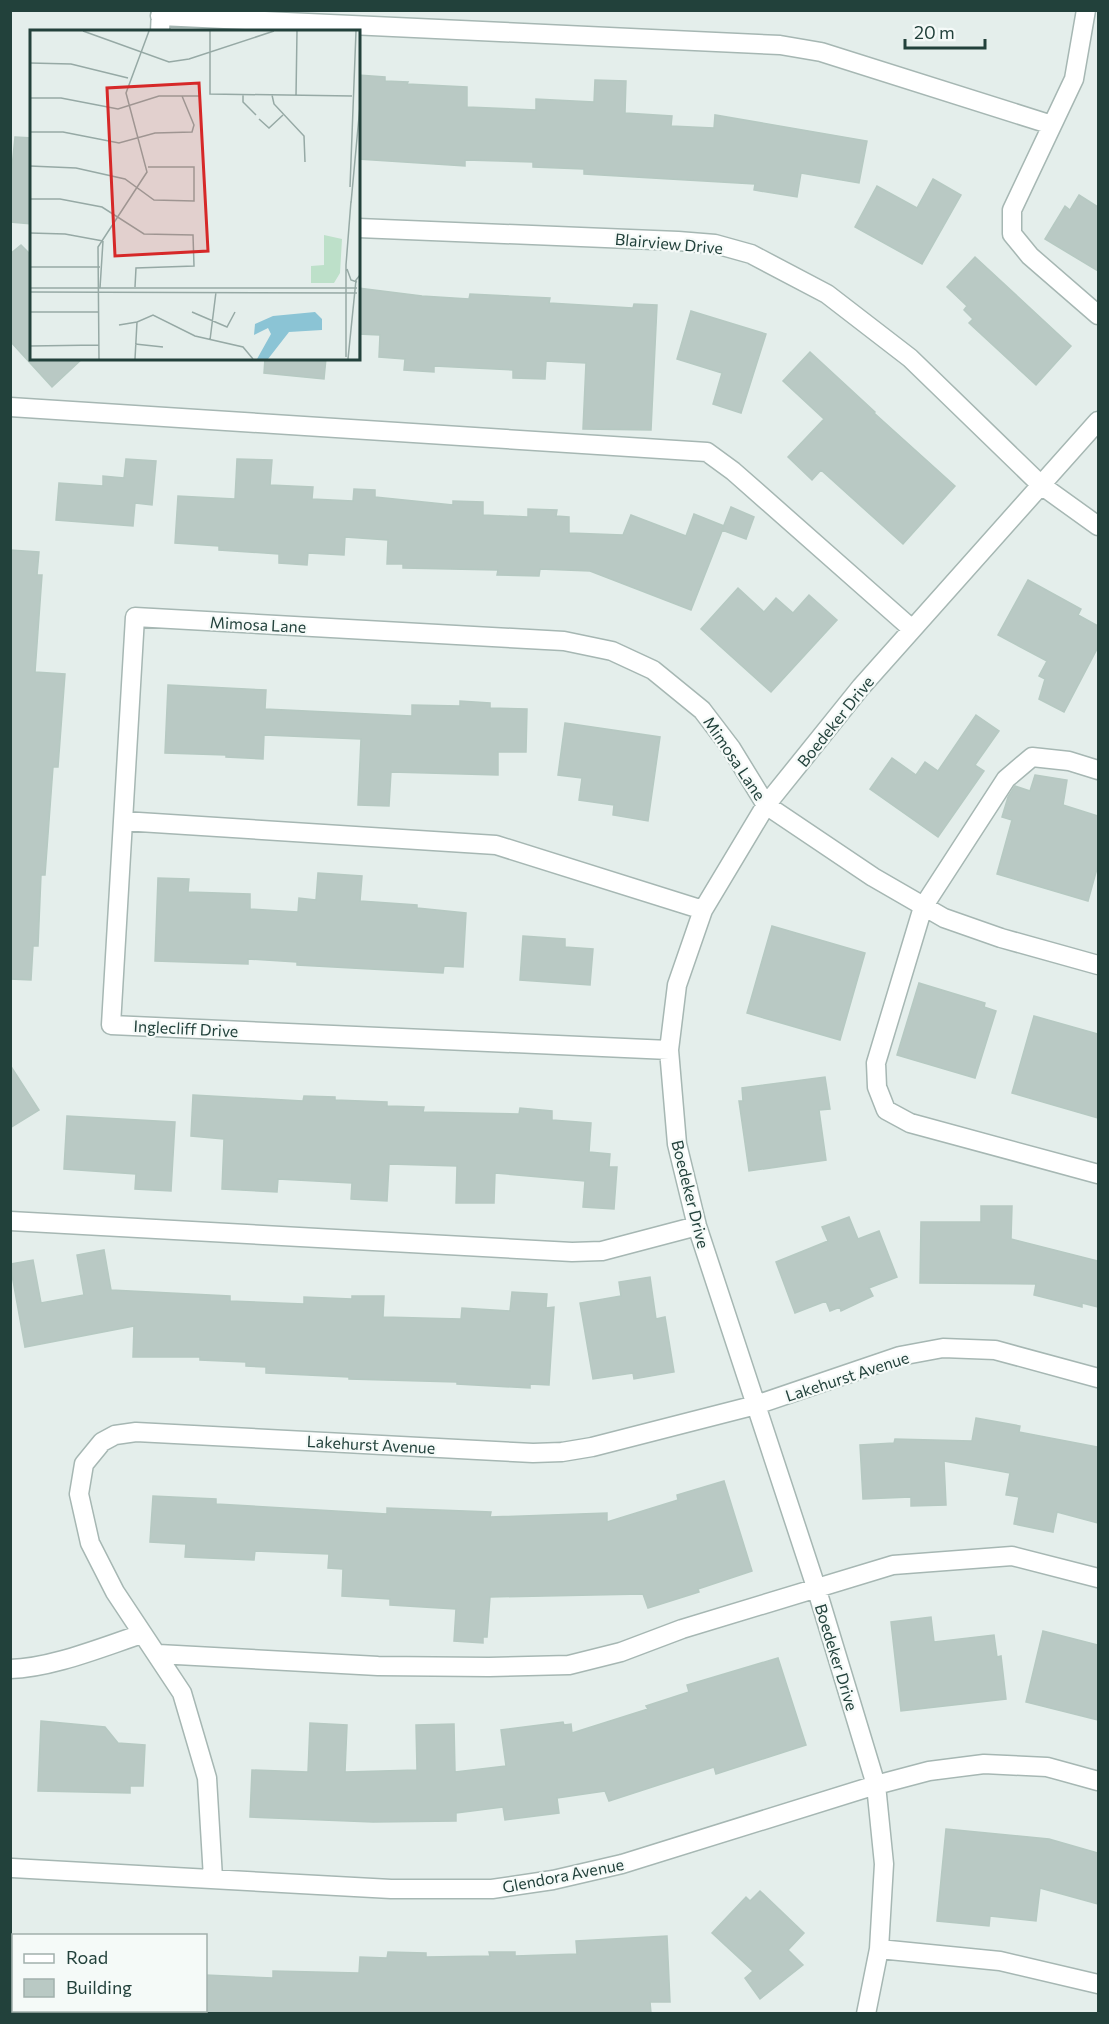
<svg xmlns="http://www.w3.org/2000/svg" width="1109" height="2024" font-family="Commissioner,sans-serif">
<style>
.building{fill:#b9c9c4;stroke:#b6c9c2;stroke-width:1.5}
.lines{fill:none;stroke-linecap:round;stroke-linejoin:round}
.minor-casing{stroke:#a6b7b3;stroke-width:21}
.minor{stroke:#fff;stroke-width:18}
.labels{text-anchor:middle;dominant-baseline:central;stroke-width:4.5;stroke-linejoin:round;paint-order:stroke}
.street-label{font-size:16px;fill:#22413b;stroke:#f5faf8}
.inset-road{fill:none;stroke:#96a9a5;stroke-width:1.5}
.view{fill:#d62828;fill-opacity:0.15;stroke:#d62828;stroke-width:3}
.inset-edge{fill:none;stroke:#22413b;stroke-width:3}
</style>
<rect width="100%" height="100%" fill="#e4eeeb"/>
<!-- building -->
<path class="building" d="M358,75L385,77V81L408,82L407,84L467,87V107L536,110V99L594,102L595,80L626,81L625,113L672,116L671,126L714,128L715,115L867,141L859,183L801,173L797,197L754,190L755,184L584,174V169L533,167V162L465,160V166L358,159Z
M15,137L32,138V224L10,222V187Z
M933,179L961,195L922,264L855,227L877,186L917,208Z
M1079,195L1098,207V271L1045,239L1065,206L1070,210Z
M21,245L32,256V358H83L52,387L10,341V254Z
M975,257L1071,346L1036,385L969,323L973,319L964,310L967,306L947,287Z
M358,288L422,296L469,299L470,294L550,298L549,303L633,308L634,304L657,305L651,430L583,429L586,363L546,361L545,379L513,378V370L434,366V372L404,370L405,359L379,357L380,335L358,334Z
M691,311L766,334L741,413L713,404L722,373L677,359Z
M810,352L875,412L874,413L955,486L903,544L821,470L812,480L788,457L824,419L783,381Z
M265,358H326L324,379L264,373Z
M126,459L156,461L152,505L135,503L133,526L56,520L59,483L103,486V476L124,478Z
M237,459L272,460L270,485L313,487L312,499L353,501L354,489L375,490V497L453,505V501L483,502V515L528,517V509L557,510L556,516L569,517V533L623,535L631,515L686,536L694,514L724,526L691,610L590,571L540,569L539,576L497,575L498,570L403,568V564H387L388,540L345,537L344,555L308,553L307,565L279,563V554L219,550V546L175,543L178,496L235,499Z
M731,507L754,517L746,539L722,530Z
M10,550L39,552L37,575H42L35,672L65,674L58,767H53L45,875H41L38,946H33L31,980L10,979V839L12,816L10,815Z
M1028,580L1081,609L1078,615L1098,626V647L1064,712L1039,699L1045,679L1039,676L1047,661L998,635Z
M738,588L764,612L776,598L793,613L809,595L837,620L771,692L701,629Z
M168,685L266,690L265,709L412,716V705L460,706V701L490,703V708L527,709L526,752H498V775L391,772L389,806L358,805L361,739L264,735L263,759L226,757V755L165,753Z
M976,715L999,731L975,765L984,771L938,837L870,789L892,758L916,775L925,762L938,771Z
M565,723L660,737L648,821L613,815L614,805L579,800L582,778L558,775Z
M1035,775L1067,780L1063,805L1098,816V865L1088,901L997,874L1012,820L1002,817L1008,797L1015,786L1030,791Z
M318,873L362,876L360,901L417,905V908L466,913L463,967L444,966L443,973L297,965V962L248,959V964L155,961L158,878L189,879L188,892L250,894V909L298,912L299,898L316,900Z
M772,926L865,953L840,1040L747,1013Z
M523,936L565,939V947L593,949L590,985L520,980Z
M919,983L985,1003L984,1007L996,1011L975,1078L897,1055Z
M1034,1016L1098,1034V1118L1012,1093Z
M10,1065L39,1110L10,1128Z
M825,1077L830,1109L819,1110L826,1160L749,1171L739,1101H743L742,1088Z
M193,1095L303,1101L304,1096L335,1097V1100L387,1102V1106L424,1107L423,1112L519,1114L520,1108L552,1111V1120L591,1123L589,1152L610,1154L609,1167H617L614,1209L583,1207L585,1181L495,1173L494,1203H456L457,1166L389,1164L387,1201L351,1199L352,1183L278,1179L277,1192L222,1189L224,1139L191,1136Z
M67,1116L175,1122L171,1191L135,1189L136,1174L64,1169Z
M981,1206H1012L1011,1239L1098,1261V1307L1082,1303V1307L1034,1295L1036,1284L920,1283L921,1222H981Z
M849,1217L858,1239L879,1231L897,1277L869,1288L873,1296L841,1311L840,1307L830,1311L826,1301L795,1313L776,1262L828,1241L822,1227Z
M104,1250L111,1290L230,1296V1301L304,1304V1297L352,1299V1296H384L383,1317L461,1319L462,1308L510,1311L512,1292L547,1294L546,1308L554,1307L549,1385L530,1384V1388L457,1384V1382L349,1379V1377L266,1373V1367L246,1366V1362L200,1360V1357H133L134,1326L25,1347L10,1264L33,1260L41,1303L84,1295L77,1255Z
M650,1277L656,1319L665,1317L674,1372L634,1379L633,1373L593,1379L580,1303L621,1296L619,1282Z
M976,1418L1020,1426L1019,1432L1098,1447V1523L1057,1512L1053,1532L1014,1524L1019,1497L1006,1495L1010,1473L944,1461L946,1505L911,1506V1497L863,1499L860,1445L894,1443L895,1439L972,1441Z
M724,1481L752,1571L698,1589L699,1592L648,1608L643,1594L490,1597L487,1637H483V1643L454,1641L456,1609L390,1605V1599L342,1596L343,1569L328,1568L329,1554L255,1551L254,1560L185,1557L186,1544L150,1542L153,1496L216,1499V1504L387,1514V1508L491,1512L490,1517L607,1513V1522L678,1500L677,1495Z
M931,1617L934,1642L994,1635L997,1657L1001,1656L1006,1699L901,1711L891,1622Z
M1043,1631L1098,1645V1720L1026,1702Z
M778,1658L806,1745L716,1774L714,1767L609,1801L605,1791L557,1798L559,1813L505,1820L503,1807L456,1813V1821L373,1822L250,1817L252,1770L308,1772L310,1723L347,1725L345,1772L417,1770L416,1725L454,1724L455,1772L506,1766L501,1730L563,1722L564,1725L571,1724L572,1733L648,1709L646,1706L689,1692L687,1685Z
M41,1721L105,1727L118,1743L145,1745L143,1786H130V1793L38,1791Z
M946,1829L1049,1839L1098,1853V1904L1040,1888L1036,1921L990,1916L989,1926L937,1921Z
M760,1891L804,1933L788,1950L803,1965L760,1999L745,1978L753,1971L712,1933L746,1897L750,1901Z
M667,1936L670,2002H650L651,2013H206V1975L273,1978V1971L359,1973L360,1957L387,1958L388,1952L426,1953V1957L490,1956L489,1952H515V1956L577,1954L576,1941Z"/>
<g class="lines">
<!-- minor casing -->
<g class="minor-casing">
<path id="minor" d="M1086,10L1074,79L1012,210V234L1030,256L1098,315
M160,16L780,45L821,52L1052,125
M160,32L161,10
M358,228L678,241L715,244L751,254L827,294L910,358L1041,485L1098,526
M10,407L707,452L733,471L912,629
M1098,770L1069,761L1032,757L1006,779L923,907L876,1063L877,1087L886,1110L910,1123L1098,1174
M123,821L496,845L703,910
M669,1050L111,1025L135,617L564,641L612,651L653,670L702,710L731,748L766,805L873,877L944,918L1001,938L1098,965
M10,1221L572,1252L602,1251L697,1226
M158,1654L378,1666L489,1667L569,1665L621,1652L682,1629L893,1565L1012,1556L1098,1578
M10,1669C52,1668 102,1647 142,1634
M12,1868L391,1889H492L553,1880L622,1864L876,1785L929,1771L984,1764L1047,1767L1098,1781
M213,1878L207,1778L182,1693L115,1592L90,1543L79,1494L84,1464L102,1442L115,1435L136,1432L533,1453L562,1452L592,1447L756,1405L900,1356L943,1348L995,1350L1098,1378
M879,1949L1000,1961L1098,1984
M866,2014L879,1949L884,1864L876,1785L816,1587L697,1226L677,1144L669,1050L677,985L703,910L766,805L861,687L1098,421"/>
</g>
<!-- minor -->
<use href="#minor" class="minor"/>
</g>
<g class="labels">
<!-- street labels -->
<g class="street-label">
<text transform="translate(669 243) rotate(5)">Blairview Drive</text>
<text transform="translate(258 624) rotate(3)">Mimosa Lane</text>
<text transform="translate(835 721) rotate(-51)">Boedeker Drive</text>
<text transform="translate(735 758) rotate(56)">Mimosa Lane</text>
<text transform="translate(186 1028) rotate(3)">Inglecliff Drive</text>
<text transform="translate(691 1194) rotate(76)">Boedeker Drive</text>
<text transform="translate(847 1376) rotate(-18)">Lakehurst Avenue</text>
<text transform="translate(371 1444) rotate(3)">Lakehurst Avenue</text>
<text transform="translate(837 1657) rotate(73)">Boedeker Drive</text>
<text transform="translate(563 1875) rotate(-11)">Glendora Avenue</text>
</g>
</g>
<!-- overview -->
<g transform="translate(30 30)">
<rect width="330" height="330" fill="#e4eeeb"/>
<path d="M294,205L312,209L310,243L304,253H281V236L294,235Z" fill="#bde0c9"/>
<path d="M285,282L292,289V300L259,302L238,329H227L241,304L238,298L224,305L225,294L243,286Z" fill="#8bc4d5"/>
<path class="inset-road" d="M53,1L139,32L159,29L244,1M180,1V64L322,66M0,33L41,34L98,48M213,65V72L226,85M242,65L244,74L274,106L275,132M266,66L267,1M0,68H31L88,79L129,66H169M229,89L239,98L253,85M0,102H33L89,113L125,103L162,102L164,95L152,66M0,136L46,138L95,149L124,170L164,171V137H118M320,157L326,1M0,169H30L72,177L114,204L163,205L164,236L106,238L105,257M321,173L330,76M0,203L35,204L73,211M0,237H70M317,239L321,250L327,252M0,258H327M70,258L73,211M0,262L327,263M0,282H69M162,282L197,297L205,282M89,295L107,292M180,310L186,262M105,314L133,317M0,316L69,315M316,327V235L321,171M69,329L68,217L117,142L96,63L119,1M105,329L107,292L123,285L165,306L213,317L223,329M318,329L326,250L330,245M329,329L330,250"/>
<path class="view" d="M169,53L178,221L85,226L77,58Z"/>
<rect width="330" height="330" class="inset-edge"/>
</g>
<!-- border -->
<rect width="1109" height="2024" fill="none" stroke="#22413b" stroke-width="24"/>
<!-- legend -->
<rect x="12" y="1934" width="195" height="78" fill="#f5faf8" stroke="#a1b0ac" stroke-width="1.5"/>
<rect x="24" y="1954" width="30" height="9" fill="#ffffff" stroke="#a1b0ac" stroke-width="1.5"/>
<text x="66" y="1964" font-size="18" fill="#22413b">Road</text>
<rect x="24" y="1979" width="30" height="18" fill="#b9c9c4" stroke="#a1b0ac" stroke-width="1.5"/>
<text x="66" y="1994" font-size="18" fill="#22413b">Building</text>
<!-- scale -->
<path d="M905 39v9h80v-9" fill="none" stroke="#22413b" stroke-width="3"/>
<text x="914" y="39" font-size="18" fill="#22413b" stroke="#f5faf8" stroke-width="4.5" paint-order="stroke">20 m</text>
</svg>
